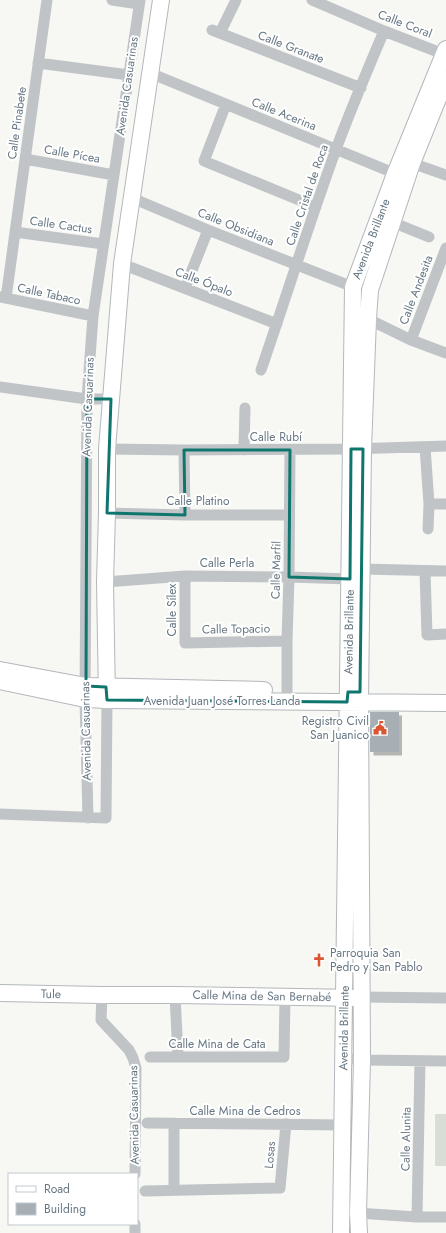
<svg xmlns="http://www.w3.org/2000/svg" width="446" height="1233" font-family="Jost,sans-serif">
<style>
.green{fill:#d8ddd5}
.building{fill:#a7afb4;filter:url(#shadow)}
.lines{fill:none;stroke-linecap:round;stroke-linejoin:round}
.secondary-casing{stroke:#b2b8bc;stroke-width:18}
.street{stroke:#c0c4c7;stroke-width:11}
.secondary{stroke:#fff;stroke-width:16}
.marked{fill:none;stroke:#0f766e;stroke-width:3;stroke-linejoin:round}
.labels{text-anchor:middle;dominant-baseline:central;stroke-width:4;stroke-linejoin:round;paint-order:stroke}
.street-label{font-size:12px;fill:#677783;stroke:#fff}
.poi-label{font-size:12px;fill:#677783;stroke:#fff;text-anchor:end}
</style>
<defs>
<filter id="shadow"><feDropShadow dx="3.5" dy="3.5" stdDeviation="0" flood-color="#0004"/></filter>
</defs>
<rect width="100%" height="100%" fill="#f7f7f4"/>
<!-- green -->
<path class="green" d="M435,1114H446V1166H435Z"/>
<!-- building -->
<path class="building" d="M370,712H399V752H370Z"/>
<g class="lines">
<!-- secondary casing -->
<g class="secondary-casing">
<path id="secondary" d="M0,670L86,686L264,690
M0,681L85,699L107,700L446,703
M107,700L105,582L107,513V449L122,264L161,0
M0,993L102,995H175L356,998
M341,1233L353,287L395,174L446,49
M359,1233L358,1213L362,1060L360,702L363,449L368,319L370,290L412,163L446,79"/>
</g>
<!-- street -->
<path class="street" d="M112,0L139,4
M312,0L384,31L446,55
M212,30L361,88
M220,33L236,0
M38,63L129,75
M150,73L401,176
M226,104L204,161L316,207
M25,159L114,175
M406,161L446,175
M132,198L208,230L353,287
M392,222L429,237
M15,232L103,244
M122,264L277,324
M185,288L208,230
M0,297L93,316
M6,298L47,0
M368,319L411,340L446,353
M411,340L446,248
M261,370C286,297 309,224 335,152C350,111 367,71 384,31
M0,387L87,399H111
M425,447L429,504L428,529
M107,449L184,450L351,449L446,446
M184,450L185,515
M244,450L245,408
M429,504H446
M107,513L185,515H289
M362,569L446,571
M425,571L427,635L446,634
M185,576V643L287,641
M105,582L185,576L289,577L350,579
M287,691V641L289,577L290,450
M0,814L106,818L107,700
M88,818L85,699L87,399L93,316L140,0
M102,995L101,1020L129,1050L133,1058L136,1068L135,1174
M175,995L178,1056
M361,997L446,998
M150,1057H284L285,997
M344,1058L362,1060L446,1061
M147,1123L343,1125
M174,1190V1123
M145,1191L280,1188L286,1124
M342,1212L417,1217H446
M417,1217L420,1061
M135,1233V1224"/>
<!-- secondary -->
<use href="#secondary" class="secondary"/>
</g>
<!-- marked area -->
<path class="marked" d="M87,399H111L107,513L185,515L184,450H290L289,577L350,579L351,449H363L360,692H348L347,702L107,700L106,687L86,686Z"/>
<!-- icons -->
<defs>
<g id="civic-bare" transform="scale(1.08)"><path d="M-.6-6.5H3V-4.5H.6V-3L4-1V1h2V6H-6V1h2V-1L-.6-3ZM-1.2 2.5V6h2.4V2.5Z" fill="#da5631" stroke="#fff" stroke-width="2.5" paint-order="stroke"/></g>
<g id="church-bare" transform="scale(1.08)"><path d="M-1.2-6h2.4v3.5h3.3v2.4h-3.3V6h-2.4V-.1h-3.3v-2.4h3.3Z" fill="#da5631" stroke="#fff" stroke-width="2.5" paint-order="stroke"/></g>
</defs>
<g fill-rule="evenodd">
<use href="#civic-bare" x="380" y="728"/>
<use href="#church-bare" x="319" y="960"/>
</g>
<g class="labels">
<!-- street labels -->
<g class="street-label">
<text transform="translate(405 24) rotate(21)">Calle Coral</text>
<text transform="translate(291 47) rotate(21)">Calle Granate</text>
<text transform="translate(127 86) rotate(-82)">Avenida Casuarinas</text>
<text transform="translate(284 114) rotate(22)">Calle Acerina</text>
<text transform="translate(17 123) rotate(-82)">Calle Pinabete</text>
<text transform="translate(72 154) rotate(10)">Calle Pícea</text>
<text transform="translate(307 195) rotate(-71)">Calle Cristal de Roca</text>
<text transform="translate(61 225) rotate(8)">Calle Cactus</text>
<text transform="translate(236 227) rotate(22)">Calle Obsidiana</text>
<text transform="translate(371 239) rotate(-69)">Avenida Brillante</text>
<text transform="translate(204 282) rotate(21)">Calle Ópalo</text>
<text transform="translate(416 290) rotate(-69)">Calle Andesita</text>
<text transform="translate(49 294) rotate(12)">Calle Tabaco</text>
<text transform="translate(88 407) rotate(-88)">Avenida Casuarinas</text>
<text x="276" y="437">Calle Rubí</text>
<text x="198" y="501">Calle Platino</text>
<text x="227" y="563">Calle Perla</text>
<text transform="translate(276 570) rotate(-89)">Calle Marfil</text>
<text transform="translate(172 610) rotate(-90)">Calle Sílex</text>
<text transform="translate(236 629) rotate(-1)">Calle Topacio</text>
<text transform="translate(349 632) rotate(-89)">Avenida Brillante</text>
<text x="222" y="701">Avenida Juan José Torres Landa</text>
<text transform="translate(86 731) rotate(-91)">Avenida Casuarinas</text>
<text transform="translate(51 994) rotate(1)">Tule</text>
<text transform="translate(262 996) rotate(1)">Calle Mina de San Bernabé</text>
<text transform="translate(344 1028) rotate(-89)">Avenida Brillante</text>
<text x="217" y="1044">Calle Mina de Cata</text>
<text x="245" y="1111">Calle Mina de Cedros</text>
<text transform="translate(134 1115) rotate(-91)">Avenida Casuarinas</text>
<text transform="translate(406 1139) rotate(-89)">Calle Alunita</text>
<text transform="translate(270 1155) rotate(-85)">Losas</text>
</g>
<!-- poi labels -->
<g class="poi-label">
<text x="369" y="721">Registro Civil<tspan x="369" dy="14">San Juanico</tspan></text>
<text x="330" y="953" text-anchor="start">Parroquia San<tspan x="330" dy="14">Pedro y San Pablo</tspan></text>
</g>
</g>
<!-- legend -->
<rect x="8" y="1173" width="130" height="52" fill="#ffffff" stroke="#c2c9cd"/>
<rect x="16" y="1186" width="20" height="6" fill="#ffffff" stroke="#c2c9cd"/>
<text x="44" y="1193" font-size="12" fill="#677783">Road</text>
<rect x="16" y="1203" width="20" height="12" fill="#a7afb4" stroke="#c2c9cd"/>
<text x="44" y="1213" font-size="12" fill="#677783">Building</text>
</svg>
